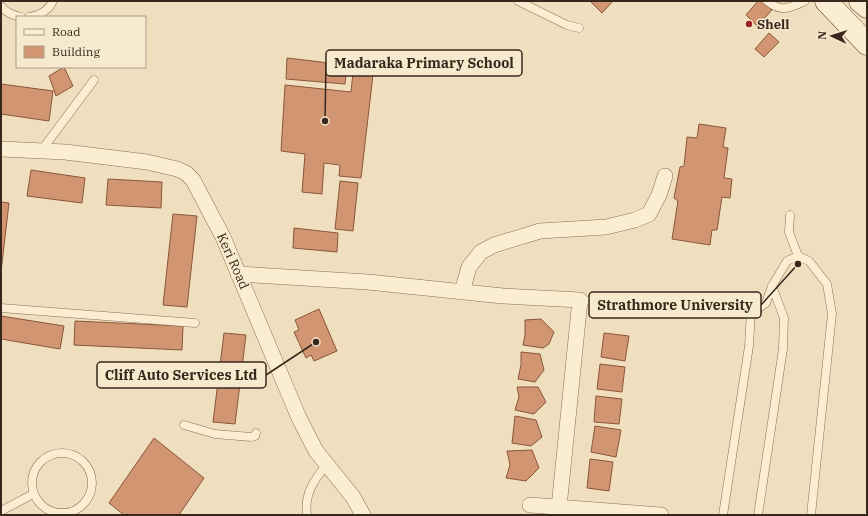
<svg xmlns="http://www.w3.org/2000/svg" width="868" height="516" font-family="'IBM Plex Serif',serif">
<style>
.building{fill:#d19571;stroke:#8a563a}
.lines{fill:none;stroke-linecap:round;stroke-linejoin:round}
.lane-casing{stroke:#896f56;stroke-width:9}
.street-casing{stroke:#896f56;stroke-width:16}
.secondary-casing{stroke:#6b5039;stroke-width:23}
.lane{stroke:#fbedd1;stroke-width:8}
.street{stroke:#fbedd1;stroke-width:15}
.secondary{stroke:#fbedd1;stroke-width:22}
.poi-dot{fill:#9c2228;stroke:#f7e9ce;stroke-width:1.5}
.labels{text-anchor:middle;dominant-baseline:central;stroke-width:3;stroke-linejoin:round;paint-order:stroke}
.poi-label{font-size:13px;font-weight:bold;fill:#38281b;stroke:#f7e9ce;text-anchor:start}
.street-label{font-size:13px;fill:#38281b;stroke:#f7e9ce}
.leader{fill:none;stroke:#38281b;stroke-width:1.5}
.callout-dot{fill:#38281b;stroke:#f7e9ce;stroke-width:1.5}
.callout{fill:#f7e9ce;stroke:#38281b;stroke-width:1.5}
.callout-label{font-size:14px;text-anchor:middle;font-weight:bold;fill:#38281b}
</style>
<rect width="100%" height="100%" fill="#f0dfbe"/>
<!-- building -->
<path class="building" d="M590,1H613L602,13Z
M758,1H762L772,10L757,26L746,15Z
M769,33L779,42L764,57L755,49Z
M287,58L347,65L345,84L286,79Z
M354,63L374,66L361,178L339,176L340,165L324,163L322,194L302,192L305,154L281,151L285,85L351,92Z
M64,67L73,86L56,96L49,76Z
M1,84L53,91L49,121L1,114Z
M699,124L726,128L723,147L728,148L724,178L732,179L730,198L722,197L717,230H712L710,245L672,239L678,201L674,198L680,167L684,166L687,137L697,138Z
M31,170L85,178L82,203L27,196Z
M108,179L162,182L161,208L106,205Z
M340,181L358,183L353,231L335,229Z
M1,202L9,203L1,272Z
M173,214L197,216L187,307L163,305Z
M294,228L338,233L337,252L293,248Z
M319,309L337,351L314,361L311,355L306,358L294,332L299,330L295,320Z
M1,316L64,326L60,349L1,339Z
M541,319L554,332L549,344L543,348L523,345L525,335V320Z
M75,321L183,326L182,350L74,345Z
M224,333L246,335L235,424L213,422Z
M604,333L629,336L625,361L601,357Z
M521,352L540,354L544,370L535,382L518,379L521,365Z
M600,364L625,367L622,392L597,389Z
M517,387H538L546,402L534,414L515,410L519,397Z
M596,396L622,399L619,424L594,422Z
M515,416L536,420L542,437L531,446L512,443Z
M595,426L621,430L616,457L591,452Z
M154,438L204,478L179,515H124L109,503Z
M532,450L539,468L526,481L506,478L510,465L507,451Z
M590,459L613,462L609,491L587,488Z"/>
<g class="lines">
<!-- lane casing -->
<g class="lane-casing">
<path id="lane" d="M518,1L567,25L579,28
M767,1C782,13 789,8 805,1
M1,6C6,13 13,15 21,17
M29,17C39,16 49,10 53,1
M41,151L94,80
M798,256L809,261L827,284L832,314L811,515
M580,300L726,314H742L759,308L766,303L772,286L787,261L798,256L789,232L790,215
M1,308L195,323
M184,425L215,434L251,437L255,436L256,433
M32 483a30 30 0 1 1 60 0a30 30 0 1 1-60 0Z
M1,511L33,494
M307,515C304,494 314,480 327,464
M723,515L749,346L751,311
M758,515L783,349L784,318L772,286"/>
</g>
<!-- street casing -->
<g class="street-casing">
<path id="street" d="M1,149L65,152L147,162L177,169L186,173L193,180L223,237L299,418L316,451L353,497L363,515
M238,274L368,282L503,296L580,300L559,507
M462,292L469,267L481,252L494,245L540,231L606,227L635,220L649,214L659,195L665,176
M530,505L661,515"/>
</g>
<!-- secondary casing -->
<g class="secondary-casing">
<path id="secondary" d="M826,1L867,44
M860,1L867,7"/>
</g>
<!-- lane -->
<use href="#lane" class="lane"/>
<!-- street -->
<use href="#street" class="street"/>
<!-- secondary -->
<use href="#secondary" class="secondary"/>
</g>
<!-- markers -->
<circle class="poi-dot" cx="749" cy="24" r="4"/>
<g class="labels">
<!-- poi labels -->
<g class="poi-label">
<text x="757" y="24">Shell</text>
</g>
<!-- street labels -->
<g class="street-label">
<text transform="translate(233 261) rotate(66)">Keri Road</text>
</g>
</g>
<!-- callouts -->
<path class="leader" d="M325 121L326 63M798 264L761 305M316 342L266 375"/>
<g class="callout-dot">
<circle cx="325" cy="121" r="4"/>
<circle cx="798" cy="264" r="4"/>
<circle cx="316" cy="342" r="4"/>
</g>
<g class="callout">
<rect x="326" y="50" width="196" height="26" rx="4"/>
<rect x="589" y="292" width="172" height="26" rx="4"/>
<rect x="97" y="362" width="169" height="26" rx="4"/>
</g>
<g class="callout-label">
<text x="424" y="68">Madaraka Primary School</text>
<text x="675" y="310">Strathmore University</text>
<text x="181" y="380">Cliff Auto Services Ltd</text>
</g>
<!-- border -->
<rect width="868" height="516" fill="none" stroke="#38281b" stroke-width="4"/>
<!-- legend -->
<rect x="16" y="16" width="130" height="52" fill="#f7e9ce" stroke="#ab9c86"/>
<rect x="24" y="29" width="20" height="6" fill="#fbedd1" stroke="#ab9c86"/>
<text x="52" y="36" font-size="12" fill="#38281b">Road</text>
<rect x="24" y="46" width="20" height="12" fill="#d19571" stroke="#ab9c86"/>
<text x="52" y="56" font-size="12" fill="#38281b">Building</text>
<!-- north arrow -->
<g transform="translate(832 36) rotate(274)" stroke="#f7e9ce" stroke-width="3" paint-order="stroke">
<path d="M0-3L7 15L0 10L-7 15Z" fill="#38281b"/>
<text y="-6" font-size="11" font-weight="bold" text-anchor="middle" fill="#38281b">N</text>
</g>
</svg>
